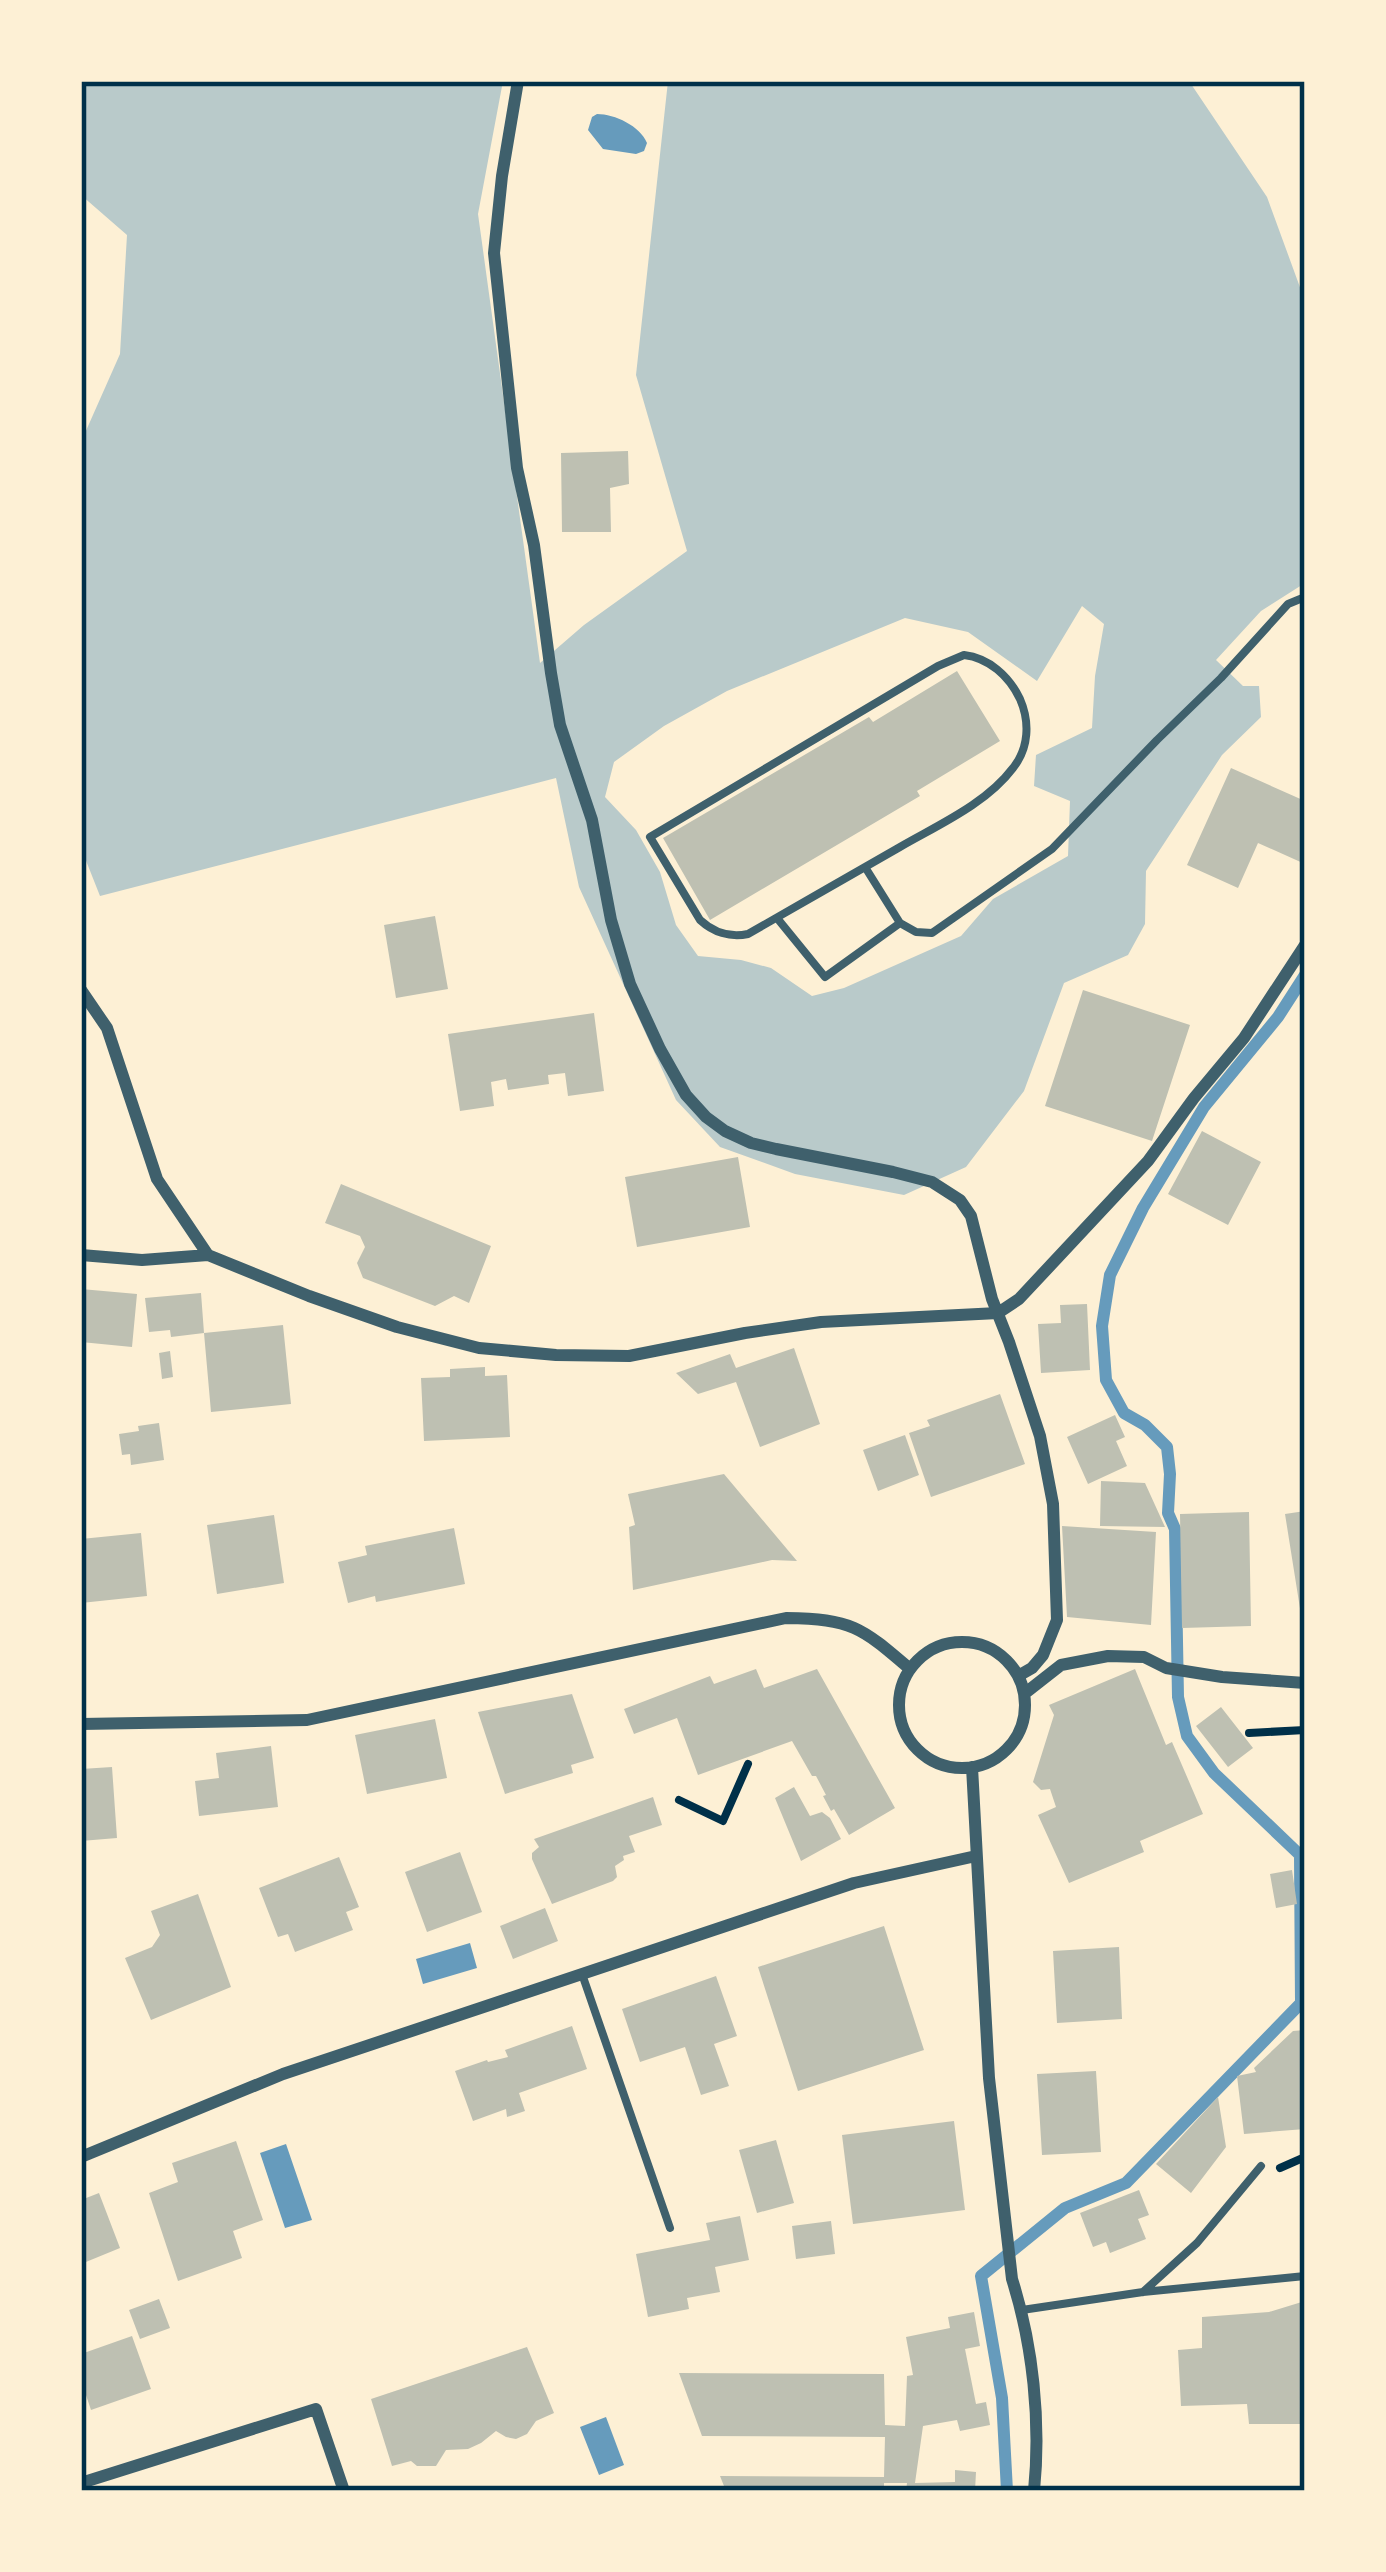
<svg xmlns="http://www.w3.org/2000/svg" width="1386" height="2572" font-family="'Titillium Web',sans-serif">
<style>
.green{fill:#b9caca;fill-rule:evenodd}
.water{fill:#669bbc}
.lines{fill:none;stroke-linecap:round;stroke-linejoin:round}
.stream{stroke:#669bbc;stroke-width:12}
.building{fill:#bec0b2}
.path{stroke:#003049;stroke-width:8}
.service{stroke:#3f606c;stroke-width:8}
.minor{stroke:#3f606c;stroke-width:12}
.neatline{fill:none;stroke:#003049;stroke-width:4.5}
</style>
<rect width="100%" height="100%" fill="#fdf0d5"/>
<!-- green -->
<path class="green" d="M81,81H503L478,214L540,663L584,625L687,551L636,375L668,81H1189L1267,197L1305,301V583L1261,611L1216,660L1243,686H1259L1261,717L1222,755L1146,871L1145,924L1128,955L1064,983L1024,1091L966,1167L904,1195L795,1174L720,1147L676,1100L579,887L556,778L100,896L81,848V442L120,354L127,235L81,195ZM1082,606L1104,624L1095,676L1092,728L1036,755L1034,786L1070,801L1068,856L993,899L961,936L844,988L812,996L771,968L741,960L698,956L676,925L660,872L636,830L605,797L614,762L664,726L727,691L905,618L968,632L1037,681Z"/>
<!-- water -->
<path class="water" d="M597,114C615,114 640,126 647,143L644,151L636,154L603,149L588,130L592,117Z
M470,1943L477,1968L423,1984L416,1959Z
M286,2144L312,2220L285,2228L260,2153Z
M606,2417L624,2465L599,2475L580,2427Z"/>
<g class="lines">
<!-- stream -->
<path class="stream" d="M1007,2491L1002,2398L981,2276L1065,2208L1126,2183L1301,2003L1300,1855L1214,1773L1187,1736L1178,1697L1175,1529L1168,1513L1170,1474L1167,1447L1145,1425L1124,1413L1106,1380L1102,1326L1110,1275L1143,1208L1204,1107L1278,1017L1305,975"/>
</g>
<!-- building -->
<path class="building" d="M628,451L629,484L610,488L611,532H562L561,453Z
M957,671L1000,741L917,791L920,796L710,920L663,838L869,717L873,722Z
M1231,768L1305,801V864L1258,843L1238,888L1187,865Z
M435,916L448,989L396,998L384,925Z
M1083,990L1190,1025L1152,1141L1045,1106Z
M594,1013L604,1091L568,1096L565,1073L548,1075L549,1084L508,1090L506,1079L491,1082L494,1106L460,1111L448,1034Z
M1202,1131L1261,1162L1228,1225L1168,1194Z
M738,1157L750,1227L637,1247L625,1177Z
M341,1184L491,1246L469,1303L454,1296L435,1306L363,1278L357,1263L365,1247L360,1236L325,1223Z
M81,1289L137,1294L132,1347L81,1342Z
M201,1293L204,1333L171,1337L170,1330L149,1332L145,1298Z
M1087,1304L1090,1370L1041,1373L1038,1324L1061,1323L1060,1305Z
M283,1325L291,1404L211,1412L204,1333Z
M794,1348L820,1424L760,1447L736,1382L698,1394L676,1373L730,1354L736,1368Z
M170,1351L173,1377L162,1379L159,1353Z
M485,1367V1376L507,1375L510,1437L424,1441L421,1378L450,1377V1369Z
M1000,1394L1025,1464L931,1497L909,1433L930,1426L927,1420Z
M1115,1415L1125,1437L1116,1441L1127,1466L1088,1484L1067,1437Z
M159,1423L164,1460L131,1465L130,1454L122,1455L119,1434L139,1431L138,1426Z
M905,1435L919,1475L878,1491L863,1450Z
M724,1474L797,1561L772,1560L633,1590L629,1527L635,1525L628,1494Z
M1101,1481L1145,1483L1165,1527L1100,1526Z
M1305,1511V1620L1302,1621L1285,1514Z
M1249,1512L1251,1626L1182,1628L1180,1514Z
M274,1515L284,1583L217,1594L207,1525Z
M1062,1526L1156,1532L1151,1625L1067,1617Z
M454,1528L465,1584L376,1602L375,1596L348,1603L338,1562L367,1555L365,1546Z
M141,1533L147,1596L81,1603V1539Z
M756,1669L764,1688L817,1669L895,1808L849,1835L834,1809L831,1811L823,1796L826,1795L816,1776H812L792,1741L698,1775L677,1718L634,1734L624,1709L710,1676L714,1684Z
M1135,1669L1166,1745L1172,1742L1203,1814L1140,1841L1144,1852L1069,1883L1038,1815L1056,1807L1050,1789L1041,1790L1033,1782L1054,1715L1049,1705Z
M572,1694L594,1758L571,1765L573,1773L505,1794L478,1712Z
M1221,1707L1253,1748L1228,1767L1196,1726Z
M435,1719L447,1778L367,1794L355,1735Z
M271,1746L278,1807L199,1816L195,1781L219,1778L216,1753Z
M112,1767L117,1838L81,1841V1769Z
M794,1787L810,1816L822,1812L830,1818L841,1839L801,1861L775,1798Z
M653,1797L662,1825L629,1836L635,1852L623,1856L624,1860L615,1866L617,1877L613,1881L552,1904L532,1859V1853L539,1847L534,1839Z
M460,1852L482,1912L427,1932L405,1872Z
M339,1857L359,1907L346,1912L353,1930L295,1952L288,1934L278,1937L259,1888Z
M1292,1870L1297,1904L1276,1908L1270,1874Z
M198,1894L231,1987L151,2020L125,1958L152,1947L160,1935L151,1911Z
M545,1908L558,1941L513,1959L500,1926Z
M884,1926L924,2050L798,2091L758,1967Z
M1119,1947L1122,2019L1057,2023L1053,1951Z
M716,1976L737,2036L714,2044L729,2086L701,2095L685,2047L640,2062L622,2009Z
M572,2026L587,2069L519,2093L525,2111L507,2117L506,2109L473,2121L455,2071L487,2060L488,2062L508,2057L505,2050Z
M1305,2030V2129L1244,2134L1237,2076L1256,2072L1254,2068L1293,2031Z
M1096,2071L1101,2152L1042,2155L1037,2074Z
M1218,2097L1226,2147L1191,2193L1156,2164Z
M954,2121L965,2210L853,2224L842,2135Z
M776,2140L794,2203L757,2213L739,2150Z
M236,2141L263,2220L233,2231L242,2258L178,2281L149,2193L178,2182L172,2163Z
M1139,2190L1149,2215L1138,2219L1146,2239L1110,2253L1106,2242L1093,2247L1080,2213Z
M99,2193L120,2248L81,2264V2200Z
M740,2216L749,2260L715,2267L720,2292L687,2298L689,2309L648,2317L636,2254L710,2240L706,2223Z
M831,2221L835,2254L796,2259L792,2226Z
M159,2299L170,2328L140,2339L129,2310Z
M1305,2301V2424H1249L1247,2404L1181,2406L1178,2350L1202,2348V2317L1269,2312Z
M974,2312L980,2346L965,2349L976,2404L986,2402L990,2425L960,2431L957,2420L923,2426L915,2483L955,2482V2470L976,2472L975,2491H906L907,2483H884V2491H726L720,2476L884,2477L885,2437L702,2436L679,2373L884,2374L885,2425L905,2426L907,2376L913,2375L906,2337L950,2328L948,2317Z
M132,2336L151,2389L91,2410L81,2380V2354Z
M527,2347L554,2413L536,2421L527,2434L516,2439L506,2437L496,2431L481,2443L468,2449L446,2450L436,2466H417L411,2461L392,2466L371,2399Z"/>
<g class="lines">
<!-- path -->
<path class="path" d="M1249,1733L1305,1730
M679,1800L723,1821L748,1764
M1280,2168L1305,2157"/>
<!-- service -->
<path class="service" d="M964,655C989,658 1009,676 1020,699C1030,722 1029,748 1013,768C986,804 938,825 900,847C849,876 799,905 748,934C730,938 713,932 700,920L650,837L938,666Z
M777,918L825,977L900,923L865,867
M900,923L916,932L932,933L1052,849L1157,740L1221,678L1288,604L1305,597
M582,1974L670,2228
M1143,2292L1197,2243L1261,2166
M1022,2310L1143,2292L1305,2276"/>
<!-- minor -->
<path class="minor" d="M518,81L502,176L494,253L517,468L534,545L551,673L560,725L592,820L611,920L630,984L660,1049L686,1095L706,1117L725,1131L751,1143L776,1149L893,1172L932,1182L960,1200L971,1216L992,1299L1009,1342L1040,1436L1053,1504L1057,1620L1043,1655L1032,1668L1018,1676
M81,990L107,1028L157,1179L208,1255
M81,1255L142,1260L208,1255L309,1296L397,1327L479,1348L556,1355L629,1356L745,1333L821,1322L998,1313L1019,1299L1148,1161L1194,1098L1244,1038L1305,945
M899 1705a63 63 0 1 1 126 0a63 63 0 1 1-126 0Z
M1024,1694L1061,1665L1108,1656L1144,1657L1166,1668L1222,1677L1305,1683
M81,1724L307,1720L786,1618C852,1619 861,1627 910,1669
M972,1767L989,2078L1012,2279C1033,2345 1041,2422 1034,2491
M81,2157L283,2074L854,1883L976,1856
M81,2483L316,2409L344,2491"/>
</g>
<!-- border -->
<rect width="1386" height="2572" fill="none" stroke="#fdf0d5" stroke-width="168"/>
<rect x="84" y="84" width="1218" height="2404" class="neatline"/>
</svg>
